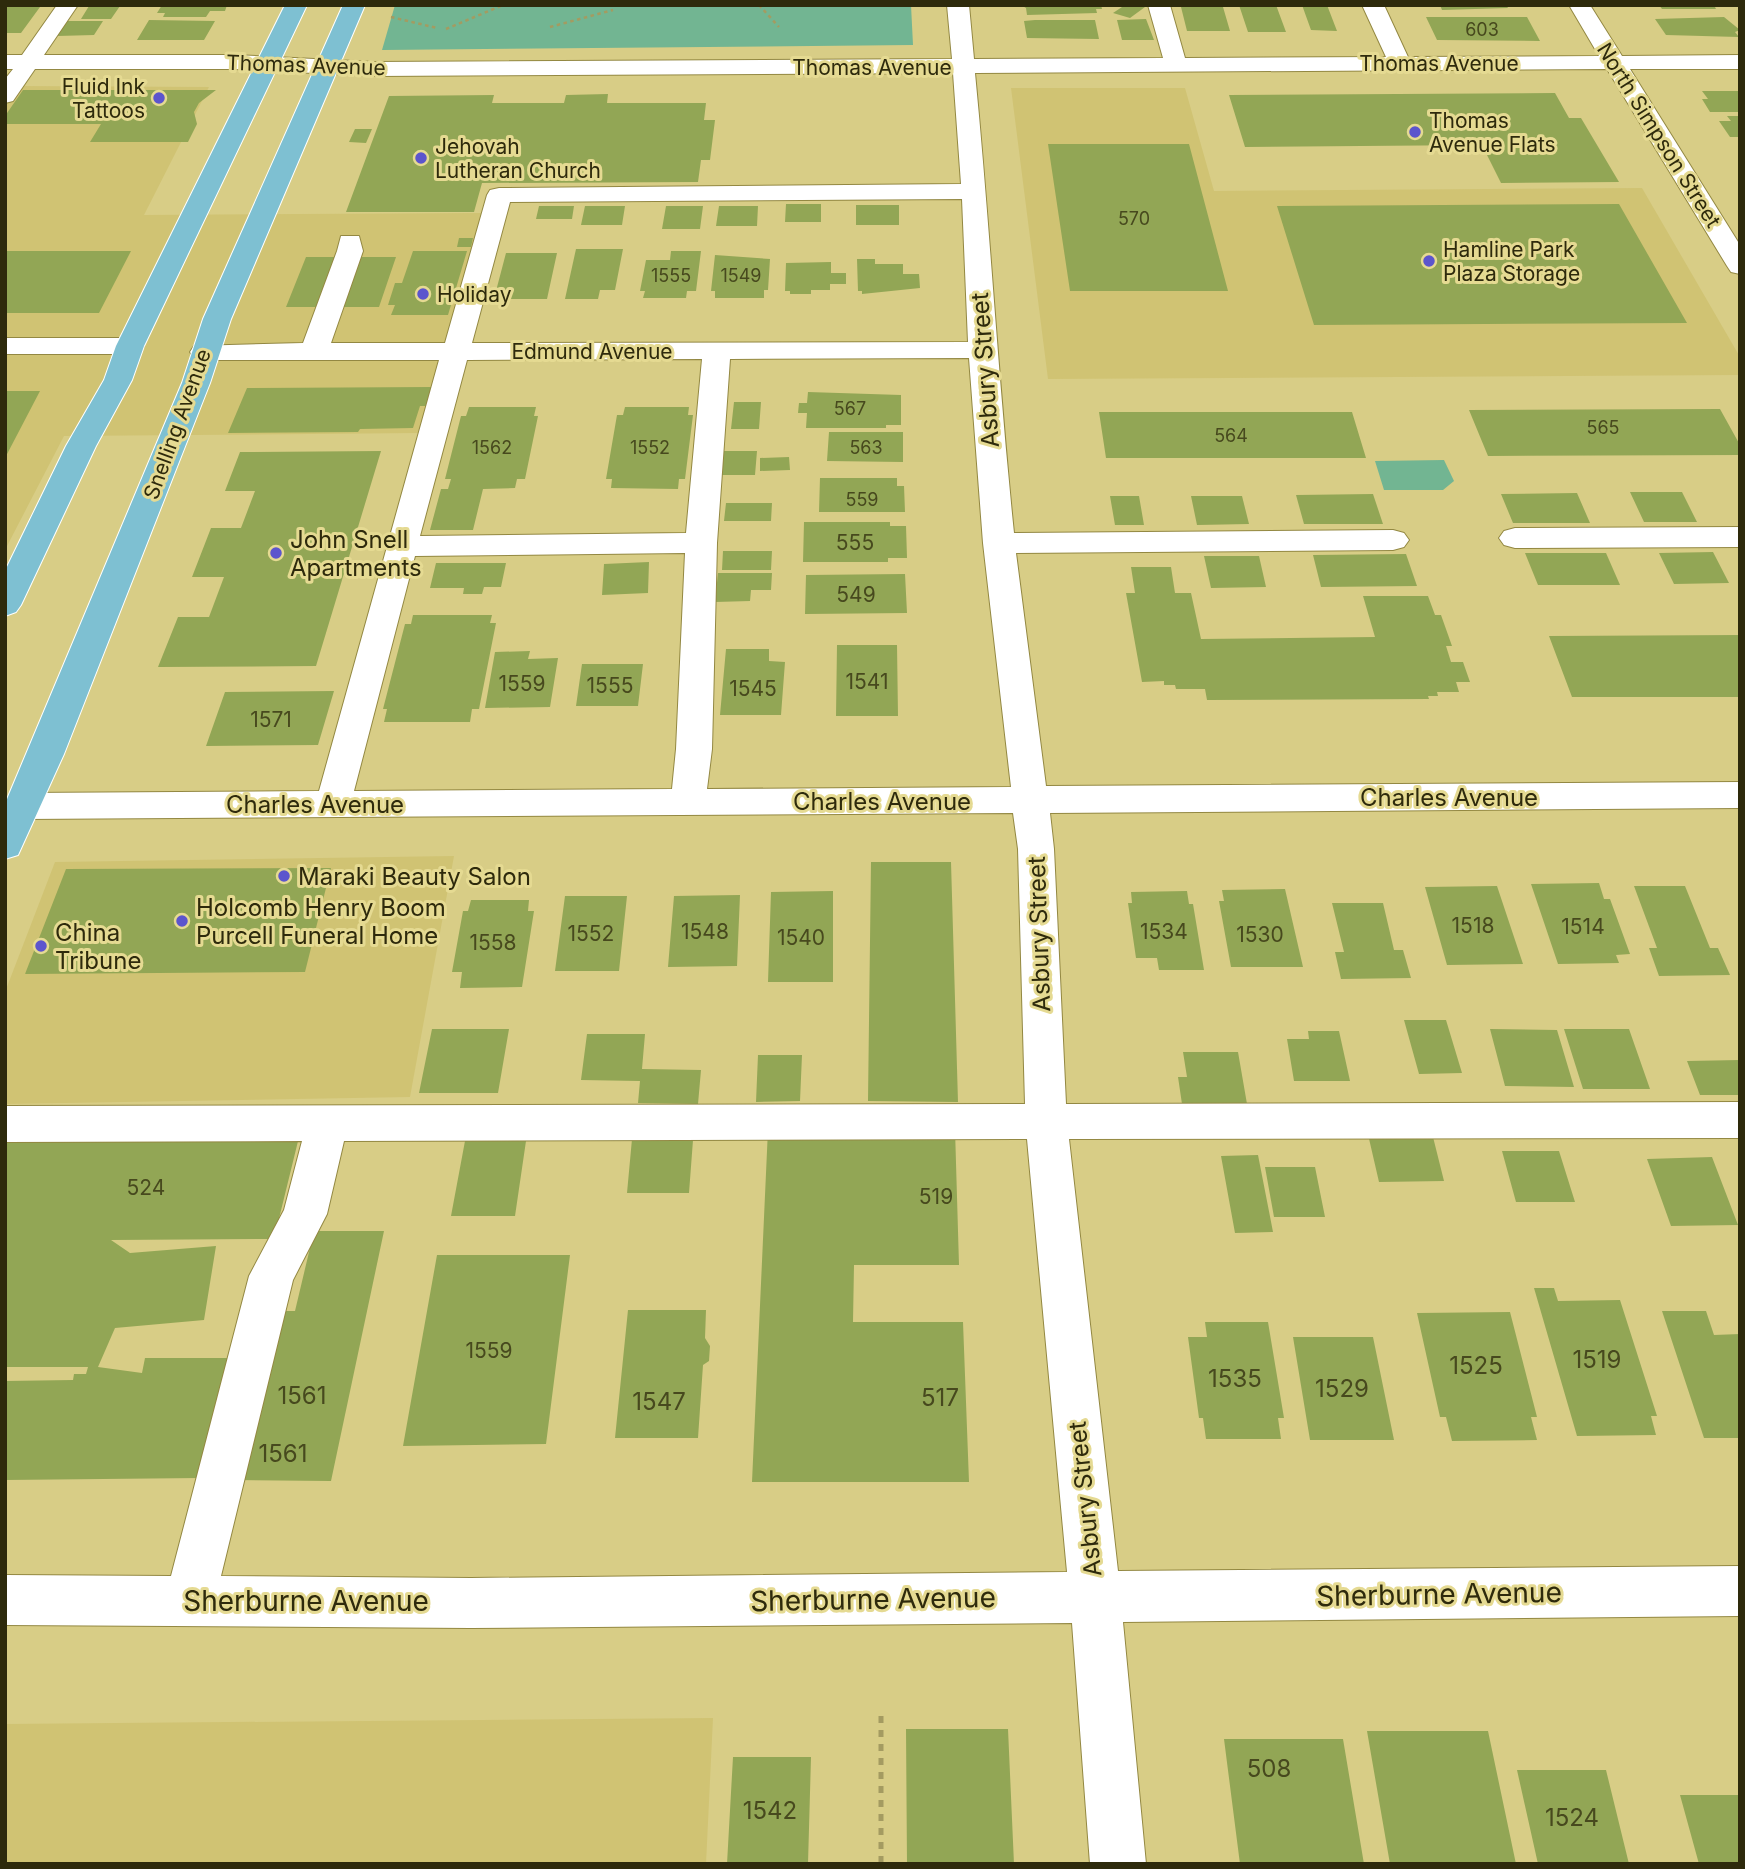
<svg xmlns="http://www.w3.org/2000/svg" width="1745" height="1869" font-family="Inter,sans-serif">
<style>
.built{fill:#d0c373}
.green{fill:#72b592}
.building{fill:#92a655}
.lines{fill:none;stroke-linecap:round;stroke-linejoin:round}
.minor-casing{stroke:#938842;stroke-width:2}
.major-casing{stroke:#fff;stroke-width:2}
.path-far1{stroke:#a49b61;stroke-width:2.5;stroke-dasharray:3.5 3.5;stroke-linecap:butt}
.path{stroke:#a49b61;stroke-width:5;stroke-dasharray:7 7;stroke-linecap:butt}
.minor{fill:#fff;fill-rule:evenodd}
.major{fill:#7ec0d2;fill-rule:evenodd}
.poi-dot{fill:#5c55cd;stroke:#e5da92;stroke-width:2.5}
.labels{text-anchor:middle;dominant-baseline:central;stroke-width:6;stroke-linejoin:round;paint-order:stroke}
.far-number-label{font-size:18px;fill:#47491e}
.far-street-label{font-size:21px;fill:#2e2a0c;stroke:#e5da92}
.far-poi-label{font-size:21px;fill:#2e2a0c;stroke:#e5da92;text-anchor:start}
.number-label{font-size:21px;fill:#47491e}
.street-label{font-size:24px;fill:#2e2a0c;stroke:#e5da92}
.poi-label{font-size:24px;fill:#2e2a0c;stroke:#e5da92;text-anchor:start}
.near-number-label{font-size:24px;fill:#47491e}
.near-street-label{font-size:28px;fill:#2e2a0c;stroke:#e5da92}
</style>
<rect width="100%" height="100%" fill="#d8cd86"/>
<!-- built -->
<path class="built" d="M14,86L209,87L144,215L482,213L419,433L64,436L5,550V99Z
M1011,88H1185L1214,191L1642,188L1740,357V375L1048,379Z
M454,856L410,1097L5,1104V992L55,862Z
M713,1718L706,1864H5V1724Z"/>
<!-- green -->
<path class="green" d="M395,5H911L913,45L382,50Z
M1444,460L1454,481L1443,490H1384L1375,461Z"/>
<!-- building -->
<path class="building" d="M5,5H24L22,7H40L21,33H5Z
M162,5H227L225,11H210L206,17H163L165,13H157Z
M1021,5H1101L1102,9H1096L1097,13L1027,15L1026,8Z
M1125,5H1138L1145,7L1130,18L1113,13Z
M1239,5H1276L1286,32H1248Z
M1302,5H1327L1337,31L1311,30Z
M1440,5H1506L1508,8L1442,10Z
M1659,5H1714L1716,9H1662Z
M89,6H120L111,19H81Z
M1181,7H1223L1230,31H1187Z
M1426,17H1527L1540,41L1437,40Z
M1724,17L1740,30L1735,32L1739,37L1666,35L1655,19Z
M1146,19L1154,40H1122L1117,20Z
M149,20L215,21L204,40H137Z
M1035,20H1095L1099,39L1027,38L1024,21Z
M67,21H103L94,35L57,36Z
M23,90H216L199,103L194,112L197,124L188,142H90L101,124H5V116Z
M1702,91H1740V112H1710L1702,99H1708Z
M1555,93L1569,118H1581L1619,182L1501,183L1482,145L1245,147L1229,95Z
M608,94L607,103H706L704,120H715L710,160H701L698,182L482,183L474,212H346L389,96L494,95L492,103H564L566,95Z
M1727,116H1740V137H1730L1719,121H1731Z
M355,129H372L366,143L349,142Z
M1048,144H1189L1228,291H1070Z
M786,204H821V222H785Z
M1619,204L1687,323L1314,325L1277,206Z
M856,205H899V225H856Z
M539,206H574L572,219H536Z
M585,206H625L622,225H581Z
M666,206H703L700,229H662Z
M719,206H758L757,226H716Z
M459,238H473L471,247H457Z
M576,249H623L615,290H600L598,299H565Z
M5,251H131L99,313H5Z
M413,251H467L448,315H391L395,305H388L395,283H402Z
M671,251H701L696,291H687L686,298H643L645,291H640L646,260H670Z
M506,253H557L547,299H510L512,291H496Z
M715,255L770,259L768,290H764V298H715V291H711Z
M306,257H396L379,307H286Z
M857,259H875V264H903V274H919L920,288L862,294V291H858Z
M831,262V273H846V284H830V290H811V294H790V291H785L786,263Z
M432,387L426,406H420L413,428L360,429L358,432L228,433L247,388Z
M5,391H40L5,458Z
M808,392L901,395V425H886V428H806L807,413H798L799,403H807Z
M734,402H761L759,429H731Z
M469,407H536L534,416H538L525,479H517L515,488L483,489L473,530H430L441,489H448L451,479H445L461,416H466Z
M625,407H689L688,415H693L685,479H679L678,489L611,488L612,479H606L617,415H623Z
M1720,409L1740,445V455L1488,456L1469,410Z
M1099,412H1352L1366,458H1106Z
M829,432H903V462L827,461Z
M381,451L316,666L158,667L178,617H209L224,577H192L211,528H241L255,491H225L240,452Z
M724,451H757L755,475H722Z
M789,457L790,470L760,471V458Z
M820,478H897V486H904L905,512H819Z
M1630,492H1682L1697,522H1644Z
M1577,493L1590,523H1513L1501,494Z
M1373,494L1383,524H1304L1296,495Z
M1110,496H1139L1144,525H1115Z
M1191,496H1242L1249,524L1197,525Z
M726,503H772L771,521H724Z
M804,522H890V526H906L907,558H888V562H803Z
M723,551H772L771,570H722Z
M1713,552L1729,583L1674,584L1659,553Z
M1525,553H1606L1620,585H1538Z
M1406,554L1417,586L1321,587L1313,555Z
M1204,556H1259L1266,587L1211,588Z
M649,562L648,593L602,595L604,564Z
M436,563H506L501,587H484L482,594H463L464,588H430Z
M1131,567H1171L1175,593H1191L1201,639L1375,637L1363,596H1428L1435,615H1441L1452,646H1446L1451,662H1463L1470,682H1456L1459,692H1437L1438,696H1428L1429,699L1207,700L1205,689H1176L1175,685H1164V681L1142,682L1126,593H1135Z
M718,573H772L771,590H751L750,601L715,602Z
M905,574L907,613L805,614L806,575Z
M413,615H492L490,623H496L479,709H472L470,722H384L387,709H383L405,624H411Z
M1740,635V697H1572L1549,636Z
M837,645H897L898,716H836Z
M726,649H769V661L785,662L781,715H720Z
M530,651L528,659L558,658L550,707L485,708L495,652Z
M582,664H643L638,706H576Z
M334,691L318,745L206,746L225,692Z
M871,862H951L958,1102L868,1101Z
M331,868L305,972L25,974L66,869Z
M1599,883L1604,899H1610L1630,954L1616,955L1619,963L1558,964L1531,884Z
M1497,886L1523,964L1447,965L1425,887Z
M1634,886H1685L1710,948H1718L1730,975L1659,976L1649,948H1657Z
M1285,889L1303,967H1231L1219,901H1224L1222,890Z
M833,891V982H768L771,892Z
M1187,891L1189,904H1193L1204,970H1159L1157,958H1136L1128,903H1132L1131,892Z
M740,895L737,966L668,967L674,896Z
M565,896H627L619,971H555Z
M471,900H529L528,911H534L522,987L460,988L462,972H452L463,911H468Z
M1332,903H1383L1394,950H1403L1411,978L1341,979L1335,952H1344Z
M1404,1020H1446L1462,1073L1419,1074Z
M432,1029H509L498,1093H419Z
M1490,1029L1557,1030L1574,1087L1505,1086Z
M1564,1029H1629L1650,1089H1583Z
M1308,1031H1339L1350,1081H1294L1287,1039H1309Z
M587,1034H645L642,1069L701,1070L698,1104L638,1103L640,1081L581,1080Z
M1183,1052H1238L1247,1104H1182L1178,1077H1187Z
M758,1055H802L800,1101L756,1102Z
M1740,1060V1095H1700L1687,1061Z
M768,1129H955L959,1265H854L853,1322H963L969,1482H752Z
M1431,1129L1444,1181L1379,1182L1367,1130Z
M300,1133L274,1239L111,1240L130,1253L216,1246L204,1320L115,1328L98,1367L142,1373L145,1358H230L200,1478L5,1480V1381L73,1380L74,1374H86L88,1367H5V1134Z
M632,1139L693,1140L689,1193H627Z
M465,1141H526L515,1216H451Z
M1502,1151H1559L1575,1202H1516Z
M1258,1155L1273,1232L1235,1233L1221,1156Z
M1712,1157L1738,1225L1671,1226L1647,1159Z
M1265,1167H1315L1325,1217H1274Z
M314,1231H384L331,1481L233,1480L276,1311H295Z
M437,1255H570L546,1444L403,1446Z
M1534,1288H1554L1558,1301L1620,1300L1657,1416H1651L1656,1435L1577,1436Z
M628,1310H706L705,1338L710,1346L709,1361L703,1365L698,1438H615Z
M1662,1311H1706L1714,1335L1740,1334V1438H1704Z
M1510,1312L1537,1417H1531L1537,1440L1452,1441L1446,1417H1440L1417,1313Z
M1205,1322H1268L1284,1418H1278L1281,1439H1206L1203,1418H1199L1188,1337H1207Z
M1293,1337H1373L1394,1440H1310Z
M906,1729H1008L1014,1864H907Z
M1367,1731H1488L1516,1864H1390Z
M1224,1739H1343L1364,1864H1240Z
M733,1757H811L808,1864H727Z
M1517,1770H1606L1629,1864H1538Z
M1680,1795H1740V1864H1699Z"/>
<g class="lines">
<!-- minor casing -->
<g class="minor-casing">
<path id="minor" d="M57,5H78L44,55H234L374,62L952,59L947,5H969L974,59L1163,58L1148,5H1170L1185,58L1386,57L1362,5H1384L1408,57L1599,56L1569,5H1590L1622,56L1740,55V69H1630L1740,245V274L1731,272L1727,266L1607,69L975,73C990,226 998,380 1014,533L1393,530L1404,533L1409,540L1404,547L1393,550L1016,553L1046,786L1740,782V808L1050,813L1054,849L1066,1104L1740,1102V1138L1069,1139L1118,1571L1740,1566V1616L1123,1622L1146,1864H1090L1072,1623L471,1628L5,1625V1575L171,1576L249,1276L284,1210L302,1141L5,1142V1106L1025,1104L1018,849L1013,813L24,819L11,815L6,806L11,797L24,793L319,791L439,360H204L194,358L190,352L194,346L303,343L337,251L341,236H359L363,251L331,343H445L487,195L490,190L499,188L961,184L953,73L374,76L234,69H35L13,101L5,103V79L13,69H5V55H22ZM962,199L968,342L472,343L510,202ZM969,358L983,543L1011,787L707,789L712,749L717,543L730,359ZM702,359L686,533L420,536L467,360ZM685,553L676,749L672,789L354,791L415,556ZM1027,1139L1067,1572L471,1578L221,1576L293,1280L327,1214L344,1141Z
M5,338H130L140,340L144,346L140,352L130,354H5Z
M1740,527V547L1515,548L1504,545L1499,538L1504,531L1515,528Z"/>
</g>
<!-- major casing -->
<g class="major-casing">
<path id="major" d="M285,5H307L144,346L132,380L96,446L21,605L16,612L5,616V571L66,446L104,380L116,346Z
M343,5H365L231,319L210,383L64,754L18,855L5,859V804L182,383L203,319Z"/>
</g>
<!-- path-far1 -->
<path class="path-far1" d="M759,5L779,27
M391,17L437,28
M550,27L613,10
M446,29L503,5"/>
<!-- path -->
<path class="path" d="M881,1716V1864"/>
<!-- minor -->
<use href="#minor" class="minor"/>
<!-- major -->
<use href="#major" class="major"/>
</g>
<!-- markers -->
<g class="poi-dot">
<circle cx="159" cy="98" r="7"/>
<circle cx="1415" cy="132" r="7"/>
<circle cx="421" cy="158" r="7"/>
<circle cx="1429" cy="261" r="7"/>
<circle cx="423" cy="294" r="7"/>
<circle cx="276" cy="553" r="7"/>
<circle cx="284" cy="876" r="7"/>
<circle cx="182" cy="921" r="7"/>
<circle cx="41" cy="946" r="7"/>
</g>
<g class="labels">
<!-- far-number labels -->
<g class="far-number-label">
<text x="1482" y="29">603</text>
<text x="1134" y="218">570</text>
<text x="671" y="275">1555</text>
<text x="741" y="275">1549</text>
<text x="850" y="408">567</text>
<text x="1603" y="427">565</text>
<text x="1231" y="435">564</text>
<text x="492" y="447">1562</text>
<text x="650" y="447">1552</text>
<text x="866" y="447">563</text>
<text x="862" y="499">559</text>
</g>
<!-- far-street labels -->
<g class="far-street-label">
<text x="1439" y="63">Thomas Avenue</text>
<text transform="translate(306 65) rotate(2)">Thomas Avenue</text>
<text x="872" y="67">Thomas Avenue</text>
<text transform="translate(1659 135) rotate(58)">North Simpson Street</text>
<text x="592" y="351">Edmund Avenue</text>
<text transform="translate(177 424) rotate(-70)">Snelling Avenue</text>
</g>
<!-- far-poi labels -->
<g class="far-poi-label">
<text x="145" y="86" text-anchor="end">Fluid Ink<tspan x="145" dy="24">Tattoos</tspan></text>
<text x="1429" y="120">Thomas<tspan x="1429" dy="24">Avenue Flats</tspan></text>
<text x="435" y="146">Jehovah<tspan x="435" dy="24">Lutheran Church</tspan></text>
<text x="1443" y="249">Hamline Park<tspan x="1443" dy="24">Plaza Storage</tspan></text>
<text x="437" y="294">Holiday</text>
</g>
<!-- number labels -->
<g class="number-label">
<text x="855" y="542">555</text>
<text x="856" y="594">549</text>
<text x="867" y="681">1541</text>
<text x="522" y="683">1559</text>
<text x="610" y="685">1555</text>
<text x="753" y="688">1545</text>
<text x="271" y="719">1571</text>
<text x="1473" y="925">1518</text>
<text x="1583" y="926">1514</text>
<text x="705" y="931">1548</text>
<text x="1164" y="931">1534</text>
<text x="591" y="933">1552</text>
<text x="1260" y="934">1530</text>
<text x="801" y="937">1540</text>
<text x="493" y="942">1558</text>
<text x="146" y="1187">524</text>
<text x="936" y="1196">519</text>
<text x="489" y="1350">1559</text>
</g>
<!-- street labels -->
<g class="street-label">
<text transform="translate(985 370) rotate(-94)">Asbury Street</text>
<text x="1449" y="797">Charles Avenue</text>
<text x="882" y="801">Charles Avenue</text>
<text x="315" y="804">Charles Avenue</text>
<text transform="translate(1039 934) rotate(-92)">Asbury Street</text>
<text transform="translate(1085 1499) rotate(-96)">Asbury Street</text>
</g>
<!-- poi labels -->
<g class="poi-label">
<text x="290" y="539">John Snell<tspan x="290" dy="28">Apartments</tspan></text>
<text x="298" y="876">Maraki Beauty Salon</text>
<text x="196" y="907">Holcomb Henry Boom<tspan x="196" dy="28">Purcell Funeral Home</tspan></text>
<text x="55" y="932">China<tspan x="55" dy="28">Tribune</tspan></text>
</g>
<!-- near-number labels -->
<g class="near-number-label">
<text x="1597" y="1359">1519</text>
<text x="1476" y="1365">1525</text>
<text x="1235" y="1378">1535</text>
<text x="1342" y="1388">1529</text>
<text x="302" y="1395">1561</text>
<text x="940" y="1397">517</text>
<text x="659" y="1401">1547</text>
<text x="283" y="1453">1561</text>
<text x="1269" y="1768">508</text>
<text x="770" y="1810">1542</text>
<text x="1572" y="1817">1524</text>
</g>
<!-- near-street labels -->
<g class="near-street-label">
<text transform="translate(1439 1594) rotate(-1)">Sherburne Avenue</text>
<text transform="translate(873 1599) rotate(-1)">Sherburne Avenue</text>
<text x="306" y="1601">Sherburne Avenue</text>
</g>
</g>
<!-- border -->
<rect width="1745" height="1869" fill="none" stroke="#2e2a0c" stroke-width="14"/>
</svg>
